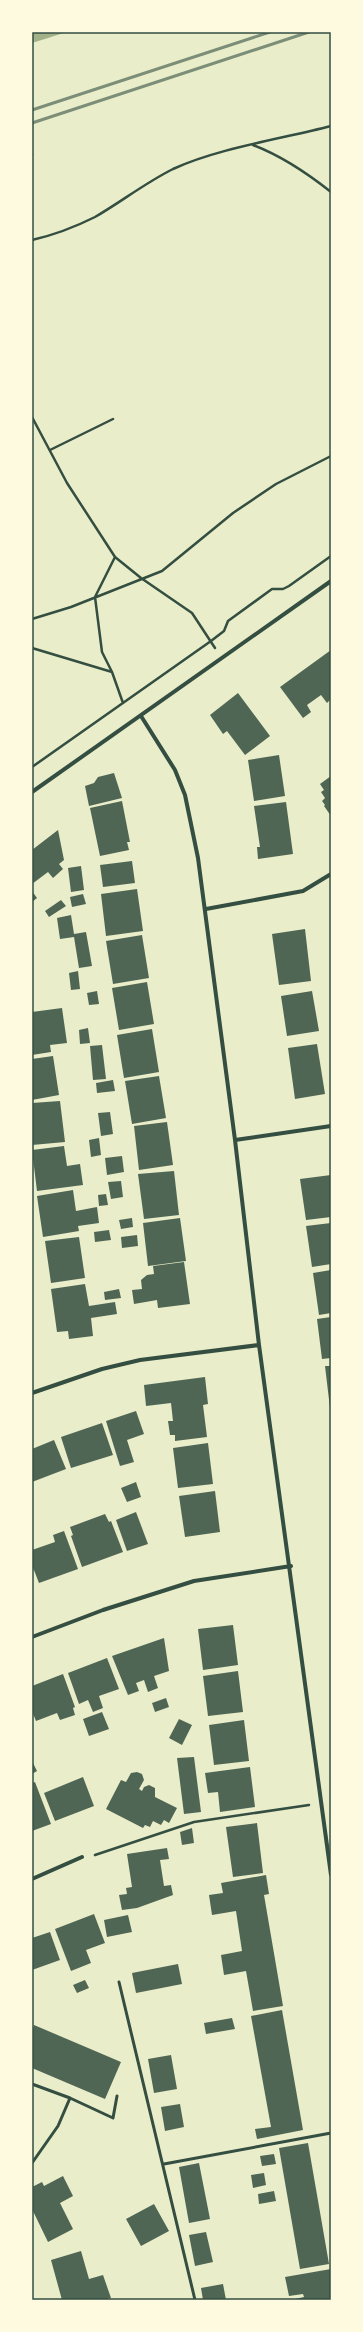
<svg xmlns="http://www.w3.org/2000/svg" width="363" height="2332" font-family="Cabin,sans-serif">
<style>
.water{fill:#a3b18a}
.building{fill:#4f6655}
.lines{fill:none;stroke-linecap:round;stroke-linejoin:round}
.path{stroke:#344e41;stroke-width:2.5}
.service{stroke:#344e41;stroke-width:3}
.minor{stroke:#344e41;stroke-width:4}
.rail{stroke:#7c8e77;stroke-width:3}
.neatline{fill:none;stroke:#344e41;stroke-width:1.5}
</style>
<rect width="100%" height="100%" fill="#e9edc9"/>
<!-- water -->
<path class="water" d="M32,32H67L32,43Z"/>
<!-- building -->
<path class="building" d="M331,650V699L327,703L321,695L307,705L311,712L303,718L280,687Z
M238,693L270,736L245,755L227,731L223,734L210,715Z
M279,755L285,796L254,801L248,760Z
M114,773L122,798L89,806L85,786L94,783L98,777Z
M331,776V816L324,806L325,805L322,801L325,798L321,792L324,790L320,784Z
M122,801L130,842H127L129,850L100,856L90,808Z
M286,802L293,854L258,859L257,847H260L254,806Z
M58,830L64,860L59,864L63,869L53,878L48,872L32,884V850Z
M132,861L135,883L103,887L100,865Z
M81,866L84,890L71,892L68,868Z
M137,889L143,931L106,936L101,894Z
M32,891L37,898L32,902Z
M83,894L86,904L72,907L70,897Z
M61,900L66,906L49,917L45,911Z
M71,915L74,934L86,932L92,966L79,968L74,937L60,939L57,918Z
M305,929L311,981L279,985L272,934Z
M142,935L149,978L113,984L106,941Z
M78,971L80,989L71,990L69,973Z
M147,982L154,1024L119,1030L112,988Z
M97,991L99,1004L89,1005L87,993Z
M312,991L319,1031L287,1036L281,996Z
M62,1008L67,1043L50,1045L51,1052L32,1055V1012Z
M88,1028L90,1043L80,1044L79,1030Z
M152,1029L159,1072L124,1078L117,1035Z
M317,1044L325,1094L295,1099L288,1048Z
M102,1045L106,1079L93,1080L90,1046Z
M53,1056L59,1095L32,1100V1059Z
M159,1076L166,1118L132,1124L125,1081Z
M113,1080L115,1091L97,1093L96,1083Z
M60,1101L65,1142L32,1145V1103Z
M110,1112L113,1134L101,1136L98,1113Z
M167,1122L173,1165L139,1170L134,1126Z
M99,1138L101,1155L91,1157L89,1140Z
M64,1146L67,1166L80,1164L83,1185L37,1191L32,1150Z
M122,1156L124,1172L107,1175L105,1158Z
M174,1171L179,1215L144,1219L138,1174Z
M331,1175V1217L306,1220L300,1179Z
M121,1181L123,1197L111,1199L108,1182Z
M73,1190L76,1211L97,1207L99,1223L78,1226L79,1231L43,1237L37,1196Z
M106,1194L108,1205L99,1206L98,1195Z
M132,1218L133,1227L121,1229L119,1220Z
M180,1218L186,1261L148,1266L143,1223Z
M331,1223V1264L312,1267L306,1226Z
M109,1230L111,1240L95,1242L94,1232Z
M137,1235L138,1246L122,1248L121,1237Z
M79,1237L85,1278L51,1283L45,1241Z
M184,1262L190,1304L158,1308L157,1300L134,1304L132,1290L142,1289L141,1280L147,1275L154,1274L153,1266Z
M331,1270V1313L319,1315L313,1273Z
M85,1284L89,1306L115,1302L117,1314L91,1318L93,1336L69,1339L68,1331L57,1332L51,1289Z
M119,1289L121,1298L105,1300L104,1292Z
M331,1317V1358L322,1359L317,1319Z
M325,1366H331V1408H330Z
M205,1377L208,1404L203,1405L207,1437L175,1441V1435H170L168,1421H173L171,1403L146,1406L144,1385Z
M136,1411L144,1434L127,1440L134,1462L120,1466L106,1421Z
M102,1423L113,1455L71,1468L61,1437Z
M54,1440L66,1469L32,1482V1449Z
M208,1443L213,1484L178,1488L173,1448Z
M136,1482L141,1497L127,1502L121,1488Z
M215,1491L220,1532L185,1537L179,1496Z
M136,1512L148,1544L127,1551L116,1520Z
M105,1514L109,1522L111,1521L123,1552L82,1567L71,1536L73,1535L70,1527Z
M64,1531L78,1569L39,1583L32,1565V1550L55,1542L53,1535Z
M233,1625L238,1665L203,1670L198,1629Z
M164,1638L169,1671L154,1676L158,1688L148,1692L144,1680L136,1683L139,1691L128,1695L112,1656Z
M107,1658L119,1689L99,1696L103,1708L93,1712L88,1700L79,1704L68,1673Z
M238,1671L243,1712L208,1716L203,1676Z
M63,1674L75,1707L73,1708L75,1715L60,1720L57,1713L36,1721L32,1711V1686Z
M166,1698L169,1707L155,1712L152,1703Z
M102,1712L109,1729L89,1736L83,1719Z
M179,1719L192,1725L182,1745L169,1738Z
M244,1720L249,1761L214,1765L209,1725Z
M194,1757L201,1812L184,1814L177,1758Z
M32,1761L37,1771L32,1774Z
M250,1767L255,1807L220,1812L218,1792L208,1793L205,1773Z
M137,1772L142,1774L144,1780L139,1789L142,1791L144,1787L149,1785L155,1788V1797L177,1808L169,1823L164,1820L161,1825L153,1821L150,1827L145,1825L143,1828L106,1809L121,1780L126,1782L131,1773Z
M83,1777L94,1806L55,1821L44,1793Z
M35,1782L51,1824L32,1831V1783Z
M257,1823L263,1873L233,1877L226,1827Z
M192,1828L194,1843L182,1845L180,1832Z
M167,1848L169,1859L160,1860L164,1886L171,1885L173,1895L137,1908L122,1910L119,1895L127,1894L126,1888L132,1887L127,1854Z
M266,1875L269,1894L264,1895L283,2006L253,2011L246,1971L224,1975L221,1955L242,1951L236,1911L212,1915L209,1895L223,1893L221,1883Z
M94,1914L105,1943L86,1950L91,1963L71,1971L55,1929Z
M128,1915L132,1932L107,1937L104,1920Z
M50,1932L60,1960L32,1970V1938Z
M178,1964L182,1984L136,1993L132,1973Z
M85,1980L89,1988L77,1993L73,1985Z
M282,2010L303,2130L257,2139L255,2129L271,2127L251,2016Z
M232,2018L235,2029L206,2034L204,2023Z
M34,2025L121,2062L105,2099L32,2068V2031Z
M171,2055L177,2089L154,2093L148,2059Z
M180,2104L184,2127L165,2131L161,2107Z
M308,2143L329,2264L300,2269L279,2148Z
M274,2154L276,2164L262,2166L260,2156Z
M199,2163L210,2219L189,2223L179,2167Z
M264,2173L266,2185L253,2188L251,2175Z
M63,2176L73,2196L60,2203L73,2229L48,2242L32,2209V2187L42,2182L44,2186Z
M274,2191L276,2201L259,2204L258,2194Z
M154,2204L169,2231L141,2246L126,2219Z
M206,2232L213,2262L195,2266L189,2235Z
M81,2251L89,2279L103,2275L111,2298L103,2300H62L51,2260Z
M331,2269V2300H290L304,2297L303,2294L289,2296L285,2277Z
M223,2284L226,2300H203L201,2288Z"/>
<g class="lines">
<!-- path -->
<path class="path" d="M253,145C282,156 307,173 331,192
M32,154V155
M32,240C54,235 75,227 95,217C121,202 145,183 173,169C219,148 281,139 331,126
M32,417L67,483L115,557L141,578L192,613L215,648
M50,450L113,419
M32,619L71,607L162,571L233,513L276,484L331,456
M32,648L112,672L123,703
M112,672L102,652L95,597L115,557
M32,767L211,641L224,631L228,621L272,589H283L289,586L331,556
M95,1855L194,1822L309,1805"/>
<!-- service -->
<path class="service" d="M119,1982L195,2300
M32,2084L70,2098L113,2118L117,2096
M32,2163L58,2126L70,2098
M164,2164L331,2133"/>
<!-- minor -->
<path class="minor" d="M141,716L175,770L185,795L198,858L235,1140L259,1345L331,1875
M32,792L331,581
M206,909L303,891L331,874
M235,1140L331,1126
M32,1393L102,1369L140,1360L259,1345
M32,1637L103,1610L194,1581L291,1566
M32,1879L82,1857"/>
<!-- rail -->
<path class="rail" d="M32,110L270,32
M32,123L309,32"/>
</g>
<!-- border -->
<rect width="363" height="2332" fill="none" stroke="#fefae0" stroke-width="66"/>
<rect x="33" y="33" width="297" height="2266" class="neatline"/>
</svg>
